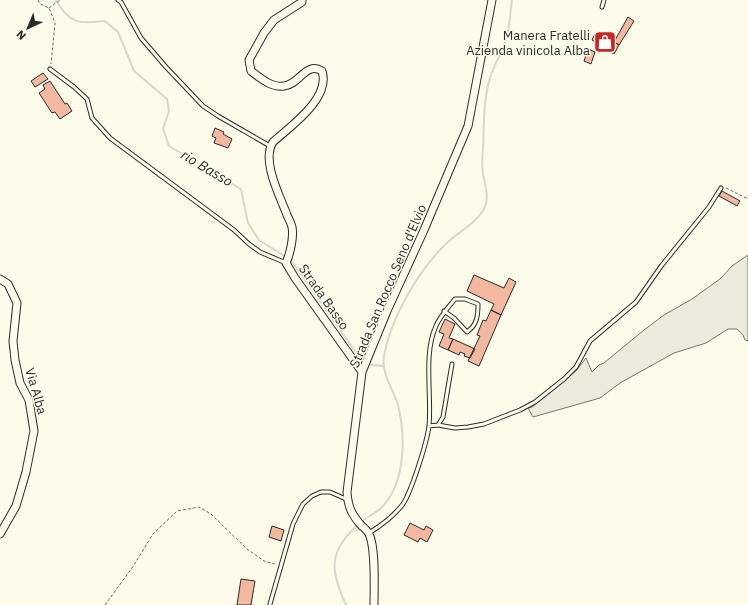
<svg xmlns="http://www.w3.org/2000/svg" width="748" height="605" font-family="'IBM Plex Sans',sans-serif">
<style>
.green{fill:#ecebdb;stroke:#74746e}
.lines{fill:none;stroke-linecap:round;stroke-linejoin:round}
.stream{stroke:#d8d7c9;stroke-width:2}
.building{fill:#f2b8a0;stroke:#2b2b2b}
.service-casing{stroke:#2b2b2b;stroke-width:5}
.tertiary-casing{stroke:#2b2b2b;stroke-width:9}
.path{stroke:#6a6964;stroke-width:1;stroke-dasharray:3 2;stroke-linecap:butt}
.service{stroke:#fdfbea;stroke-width:3}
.tertiary{stroke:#fdfbea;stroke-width:7}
.labels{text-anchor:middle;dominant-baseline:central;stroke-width:3;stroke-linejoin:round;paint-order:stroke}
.poi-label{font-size:13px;fill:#2b2b2b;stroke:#fdfbea;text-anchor:end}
.street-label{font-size:13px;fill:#2b2b2b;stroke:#fdfbea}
.water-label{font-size:14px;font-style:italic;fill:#2b2b2b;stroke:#fdfbea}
</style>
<rect width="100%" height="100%" fill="#fdfbea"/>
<!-- green -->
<path class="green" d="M748,255V341L745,340L743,335L737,329H728L706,343L674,353L620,383L600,398L533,417L528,408L532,407L576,371L586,358L592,372L599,365L604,363L644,330L664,315L692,299L720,279L732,266Z"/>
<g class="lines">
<!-- stream -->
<path class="stream" d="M56,0C69,24 80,24 105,21L118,32L134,71L167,99L169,111L163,129L169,146L241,189L248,223L259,240L286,257
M289,260L294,264L360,358L371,365L383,366
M361,522C368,516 377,513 383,506C406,481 406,433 397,402C392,387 381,373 384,356C391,317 419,269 448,242C460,231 475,224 484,209C490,198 485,186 483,174C482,167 482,158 483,150C484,126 483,98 491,75C495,63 503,51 506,39C510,27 510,13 512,0
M346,605C330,571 328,551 358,525"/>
</g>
<!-- building -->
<path class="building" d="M628,17L634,21L619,45L614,42Z
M595,34L612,44L614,42L619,45L614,54L592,40Z
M588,49L595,52L591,64L584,61Z
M43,73L48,79L35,87L31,81Z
M50,81L65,104L67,103L72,111L60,119L55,112L52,113L39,93L45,89L43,85Z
M215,128L224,132L223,134L232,139L228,148L214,143L216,138L212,136Z
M722,191L740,201L737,206L719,196Z
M474,275L504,288L509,278L516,282L501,315L491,310L494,304L467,291Z
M491,310L501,315L479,366L468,361L480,336L477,335L483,320L486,321Z
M445,319L455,324L449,338L453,339L448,350L439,346L444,334L439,332Z
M453,339L475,349L470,358L464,356L465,354L460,352L459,355L448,350Z
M410,523L424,530L426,526L433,530L427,542L420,538L418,542L404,535Z
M272,526L284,530L281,541L269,537Z
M241,579L255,581L251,605H237Z"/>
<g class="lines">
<!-- service casing -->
<g class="service-casing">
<path id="service" d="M118,0L121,2L141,38L166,67L203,106L218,116L270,146
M602,7L604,0
M50,69L74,87L87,99L92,118L110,138L234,230L249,244L260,252L286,263
M438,425L443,417L452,364
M429,426L438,425L455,428L468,427L484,424L520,410L535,402L564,379L576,367L590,341L636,302L662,265L709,207L721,188
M369,533C382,525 394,516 403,504C412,490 427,442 429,426C432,395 423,354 436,326C440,316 448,308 455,299H465L478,304C478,316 477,325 467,332L454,318L444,311
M270,604L293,524L303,504L312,496L321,492H330L346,499"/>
</g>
<!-- tertiary casing -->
<g class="tertiary-casing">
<path id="tertiary" d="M302,0V2L274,20L264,33L249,60L251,71C260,78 272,88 284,86C299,85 306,61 322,71C331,98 291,126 273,142C261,161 280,196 287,215C289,219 291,223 292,227C294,237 290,254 286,263L295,278L362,372
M0,279L8,284L17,303L13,341L15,360L20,383L29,400L34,431L26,472L16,506L0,534
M374,605C374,588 376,548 369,534C368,531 364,528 361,525C351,514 348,506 347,492L362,372L387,311L424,230L468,126L492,0"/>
</g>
<!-- path -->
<path class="path" d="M38,0L40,4L49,8L55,23L51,64
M49,8L60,0
M726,188L748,199
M105,605L132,568L153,534L177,511L199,507L211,514L247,549L264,561L275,564"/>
<!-- service -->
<use href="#service" class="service"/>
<!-- tertiary -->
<use href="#tertiary" class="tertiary"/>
</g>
<!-- icons -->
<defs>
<g id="shop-square" transform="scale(1.15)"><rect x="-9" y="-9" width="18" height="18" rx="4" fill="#c62828" stroke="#fdfbea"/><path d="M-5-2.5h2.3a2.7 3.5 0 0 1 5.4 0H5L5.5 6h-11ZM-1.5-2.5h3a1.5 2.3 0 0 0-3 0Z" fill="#fff"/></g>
</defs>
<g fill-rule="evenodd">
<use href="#shop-square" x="605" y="42"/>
</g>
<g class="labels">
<!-- poi labels -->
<g class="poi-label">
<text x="590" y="35">Manera Fratelli<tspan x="590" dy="15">Azienda vinicola Alba</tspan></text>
</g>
<!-- street labels -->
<g class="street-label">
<text transform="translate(388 286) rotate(-67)">Strada San Rocco Seno d'Elvio</text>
<text transform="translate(324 297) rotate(55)">Strada Basso</text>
<text transform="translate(36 391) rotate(74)">Via Alba</text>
</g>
<!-- water labels -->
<g class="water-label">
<text transform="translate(207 168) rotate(31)">rio Basso</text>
</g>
</g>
<!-- north arrow -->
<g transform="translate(28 28) rotate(224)" stroke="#fdfbea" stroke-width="3" paint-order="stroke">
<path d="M0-3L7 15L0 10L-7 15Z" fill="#2b2b2b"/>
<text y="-6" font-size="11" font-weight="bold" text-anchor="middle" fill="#2b2b2b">N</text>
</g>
</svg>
